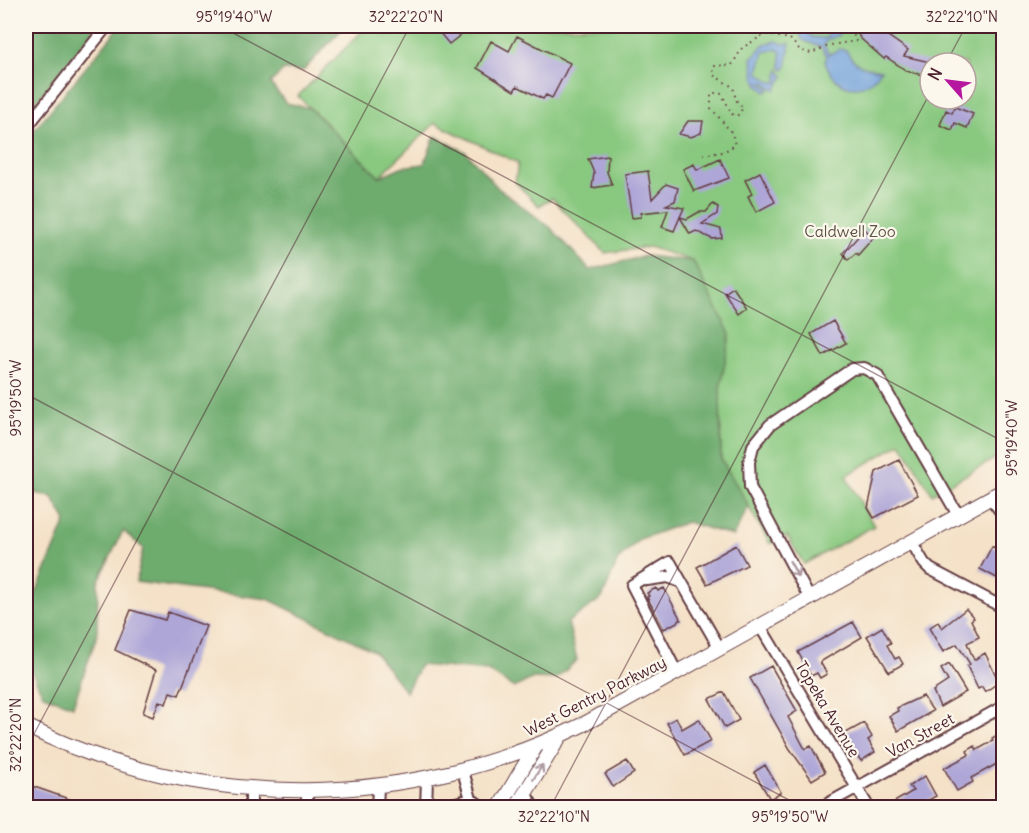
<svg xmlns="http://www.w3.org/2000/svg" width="1029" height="833" font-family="Delius,sans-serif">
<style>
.green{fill:#88c87f;stroke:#697455;stroke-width:1.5;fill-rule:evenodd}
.forest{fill:#6eac6e;stroke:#5c664c;stroke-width:1.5}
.water{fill:#6fa0da;stroke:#5c6082;stroke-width:1.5}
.building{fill:#aea6d7}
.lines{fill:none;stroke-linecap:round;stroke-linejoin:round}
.minor-casing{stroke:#643c42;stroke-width:14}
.major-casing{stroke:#643c42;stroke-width:16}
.path{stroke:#643c42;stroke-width:2;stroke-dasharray:1.5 4.5;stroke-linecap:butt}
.minor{stroke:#fff;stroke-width:10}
.major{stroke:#fff;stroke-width:14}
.oneway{stroke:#ae9aa0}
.ticks{fill:none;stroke:#4a1f2b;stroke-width:1.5;stroke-opacity:0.45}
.labels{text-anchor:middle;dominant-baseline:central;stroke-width:4.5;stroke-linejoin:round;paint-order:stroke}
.park-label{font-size:16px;fill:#5d5244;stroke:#fbf7ec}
.street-label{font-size:16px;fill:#4a1f2b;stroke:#fbf7ec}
.neatline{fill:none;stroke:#4a1f2b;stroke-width:2}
.ticks-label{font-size:15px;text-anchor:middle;fill:#4a1f2b}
</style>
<rect width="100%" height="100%" fill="#fbf7ec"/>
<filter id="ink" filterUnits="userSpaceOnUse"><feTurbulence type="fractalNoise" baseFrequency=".0167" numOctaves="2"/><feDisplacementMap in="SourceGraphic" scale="12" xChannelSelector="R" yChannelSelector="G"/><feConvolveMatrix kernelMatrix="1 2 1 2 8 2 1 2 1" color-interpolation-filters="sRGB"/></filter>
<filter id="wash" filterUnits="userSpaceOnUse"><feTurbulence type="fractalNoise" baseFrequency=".008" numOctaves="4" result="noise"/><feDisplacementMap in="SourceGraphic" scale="24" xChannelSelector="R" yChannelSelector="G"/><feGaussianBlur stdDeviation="1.35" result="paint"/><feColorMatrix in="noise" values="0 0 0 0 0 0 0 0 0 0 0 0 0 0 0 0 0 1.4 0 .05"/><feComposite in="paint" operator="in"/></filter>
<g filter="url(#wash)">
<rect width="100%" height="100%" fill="#f4e1c7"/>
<!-- green -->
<path class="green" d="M367,26H1003V454L932,494L901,443L846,476L874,526L804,564L787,536L770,544L721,459L720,389L730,334L693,261L649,247L605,253L552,198L539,206L515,182L518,163L435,123L379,177L298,96ZM930,63H966V99H930Z"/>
<!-- forest -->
<path class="forest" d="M26,26H97L26,114Z
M120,26H345L303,71L284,70L270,83L286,103L310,108L379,177L401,167L424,164L435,136L466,152L498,188L551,228L590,270L645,256L693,261L730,334L720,389L721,459L749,506L733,536L687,522L640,539L618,560L602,598L568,622L577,660L556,679L533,678L514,688L488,671L420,665L406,692L374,651L268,599L136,582L143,548L123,531L98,582L97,635L73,706L43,695L30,668L29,610L66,521L52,497L26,491V140Z"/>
<!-- water -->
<path class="water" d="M798,26H807V32L812,37L826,38L833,26H839V35L827,40L824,45L829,54L841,49L847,51C854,66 866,68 881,70C865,96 835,91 825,62L827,56L821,47L802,40Z
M777,41L782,44L790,43L786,68L784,70L781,68V52L776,49L764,52L758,72L771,82H777L779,70L784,76L775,90L764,82L761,83L770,89L766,92L757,84L759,82L755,80L752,58L764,44Z"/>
<g id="blocks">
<!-- building -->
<path class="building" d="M434,26H472L449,44Z
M854,26H878V29L908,50L904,56L930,62L926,76L907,71L886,57L884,59L860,38Z
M517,36L570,63L552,98L546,95L543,99L517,86L514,91L477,68L491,41L509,51Z
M955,107L973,114L967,128L955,123L952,130L940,125L946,110L952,113Z
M688,121H703L701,133L691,137L679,134Z
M608,156L607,172L612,185L592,188L594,173L588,159Z
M720,159L729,178L694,191L683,169L694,164L697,170Z
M648,171L652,199L666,184L678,188L675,201L666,205L684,208L680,217L687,219L699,212H706L713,204L718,207L717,214L702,224L721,229L722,238L712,239L696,231L690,234L680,217L674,231L662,227L668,210L641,213V217L632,218L625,174Z
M760,172L775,202L756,212L748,196L752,194L745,180Z
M865,229L873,238L858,255L856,253L848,260L843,253Z
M733,287L747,308L739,314L725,293Z
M833,321L846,343L823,356L811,334Z
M899,460L918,495L874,518L868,508L876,472Z
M736,545L747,565L707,584L697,567Z
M992,546L1004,553V582L980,569Z
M656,588L658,591L664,588L681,620L664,629L647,597L649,596L647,593Z
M966,609L974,618L971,620L979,637L967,643L974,660L985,653L999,682L985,692L982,687L978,689L967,666L970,664L957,644L943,652L929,628L938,622L942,628Z
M131,610L165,620L168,612L206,626L179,695L170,692L166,704L159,701L153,717L143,713L156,670L115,650Z
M853,622L862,637L820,662L827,674L820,678L817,673L811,676L798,652Z
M882,627L891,643L887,645L895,659L899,657L903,664L889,672L867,636Z
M949,664L966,692L940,707L933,691L948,681L941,669Z
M771,666L797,711L788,717L805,749L811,746L825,772L812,780L790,749L750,678Z
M724,692L739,720L725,728L709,699Z
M923,696L933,711L898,731L889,716L898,711L897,708Z
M676,718L682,729L699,719L711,741L685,755L667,723Z
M864,723L872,737L868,740L875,752L861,761L857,755L855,756L844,734Z
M1004,731V760L971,778L973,782L957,791L944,768L969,755L967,751L975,746L977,750L993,741L992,738Z
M627,761L634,773L613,787L605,774Z
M765,765L781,792L770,799L754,772Z
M925,776L936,796L916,807H886L913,791L909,786Z
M26,784L89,806V807H26Z"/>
</g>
</g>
<g filter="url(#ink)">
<use href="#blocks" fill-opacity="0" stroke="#643c42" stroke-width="1.5"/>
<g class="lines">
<!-- minor casing -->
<g class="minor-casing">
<path id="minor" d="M26,128L107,26
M990,497L1004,516
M911,541L924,563L930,569L1004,608
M647,580L668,577L681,582
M810,599L750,487L749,462L753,446L770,425L852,369L864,368L877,375L958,515
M760,626L869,808
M677,673L632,585L670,562L720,649
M463,771L471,799L484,808
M525,793L534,808
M251,808V789
M306,808L308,790
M377,808L378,787
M426,808L427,779
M437,808L471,799
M820,808L1004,706"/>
</g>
<!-- major casing -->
<g class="major-casing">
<path id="major" d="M26,726C201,814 412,810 586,723L1004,490
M499,808L536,746
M516,808L560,736"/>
</g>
<!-- path -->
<path class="path" d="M703,155L723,152L735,145L732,133L711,108V95L715,93L722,94L732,114L737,116L743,108L736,100L733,87L713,75L714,66L732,65L742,48L765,34L790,39L800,50L811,53L831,45L856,41L850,26"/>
<!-- minor -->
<use href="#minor" class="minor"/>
<!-- major -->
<use href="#major" class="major"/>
</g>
<!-- one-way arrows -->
<defs><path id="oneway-shaft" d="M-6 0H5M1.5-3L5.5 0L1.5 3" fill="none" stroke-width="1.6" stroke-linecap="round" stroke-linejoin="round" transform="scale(1.5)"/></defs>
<g class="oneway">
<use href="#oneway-shaft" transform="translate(794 569) rotate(61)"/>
<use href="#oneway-shaft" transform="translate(538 772) rotate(-58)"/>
</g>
</g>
<!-- ticks -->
<path class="ticks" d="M220,26L1004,442M946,63L966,26M26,394L804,808M26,749L410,26M550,808L930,93"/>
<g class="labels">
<!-- park labels -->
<g class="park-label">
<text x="850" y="231">Caldwell Zoo</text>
</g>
<!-- street labels -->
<g class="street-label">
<text transform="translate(595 696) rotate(-27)">West Gentry Parkway</text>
<text transform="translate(828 709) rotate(59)">Topeka Avenue</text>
<text transform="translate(920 735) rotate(-29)">Van Street</text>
</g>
</g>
<!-- margin -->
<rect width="1029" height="833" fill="none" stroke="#fbf7ec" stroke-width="66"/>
<!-- north arrow -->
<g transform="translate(948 81) rotate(298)"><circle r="28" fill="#fbf7ec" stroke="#b4a19f" stroke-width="1.5"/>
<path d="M0-4.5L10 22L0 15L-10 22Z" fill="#b5179e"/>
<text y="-9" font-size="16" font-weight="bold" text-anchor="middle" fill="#4a1f2b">N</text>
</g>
<rect x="33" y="33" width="963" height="767" class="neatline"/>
<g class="ticks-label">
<text x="234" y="22">95°19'40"W</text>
<text x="406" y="22">32°22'20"N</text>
<text x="962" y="22">32°22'10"N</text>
<text transform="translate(16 398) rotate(-90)" y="5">95°19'50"W</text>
<text transform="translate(1012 438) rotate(-90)" y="5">95°19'40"W</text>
<text transform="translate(16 735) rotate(-90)" y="5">32°22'20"N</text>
<text x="554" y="822">32°22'10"N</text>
<text x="790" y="822">95°19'50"W</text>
</g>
</svg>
